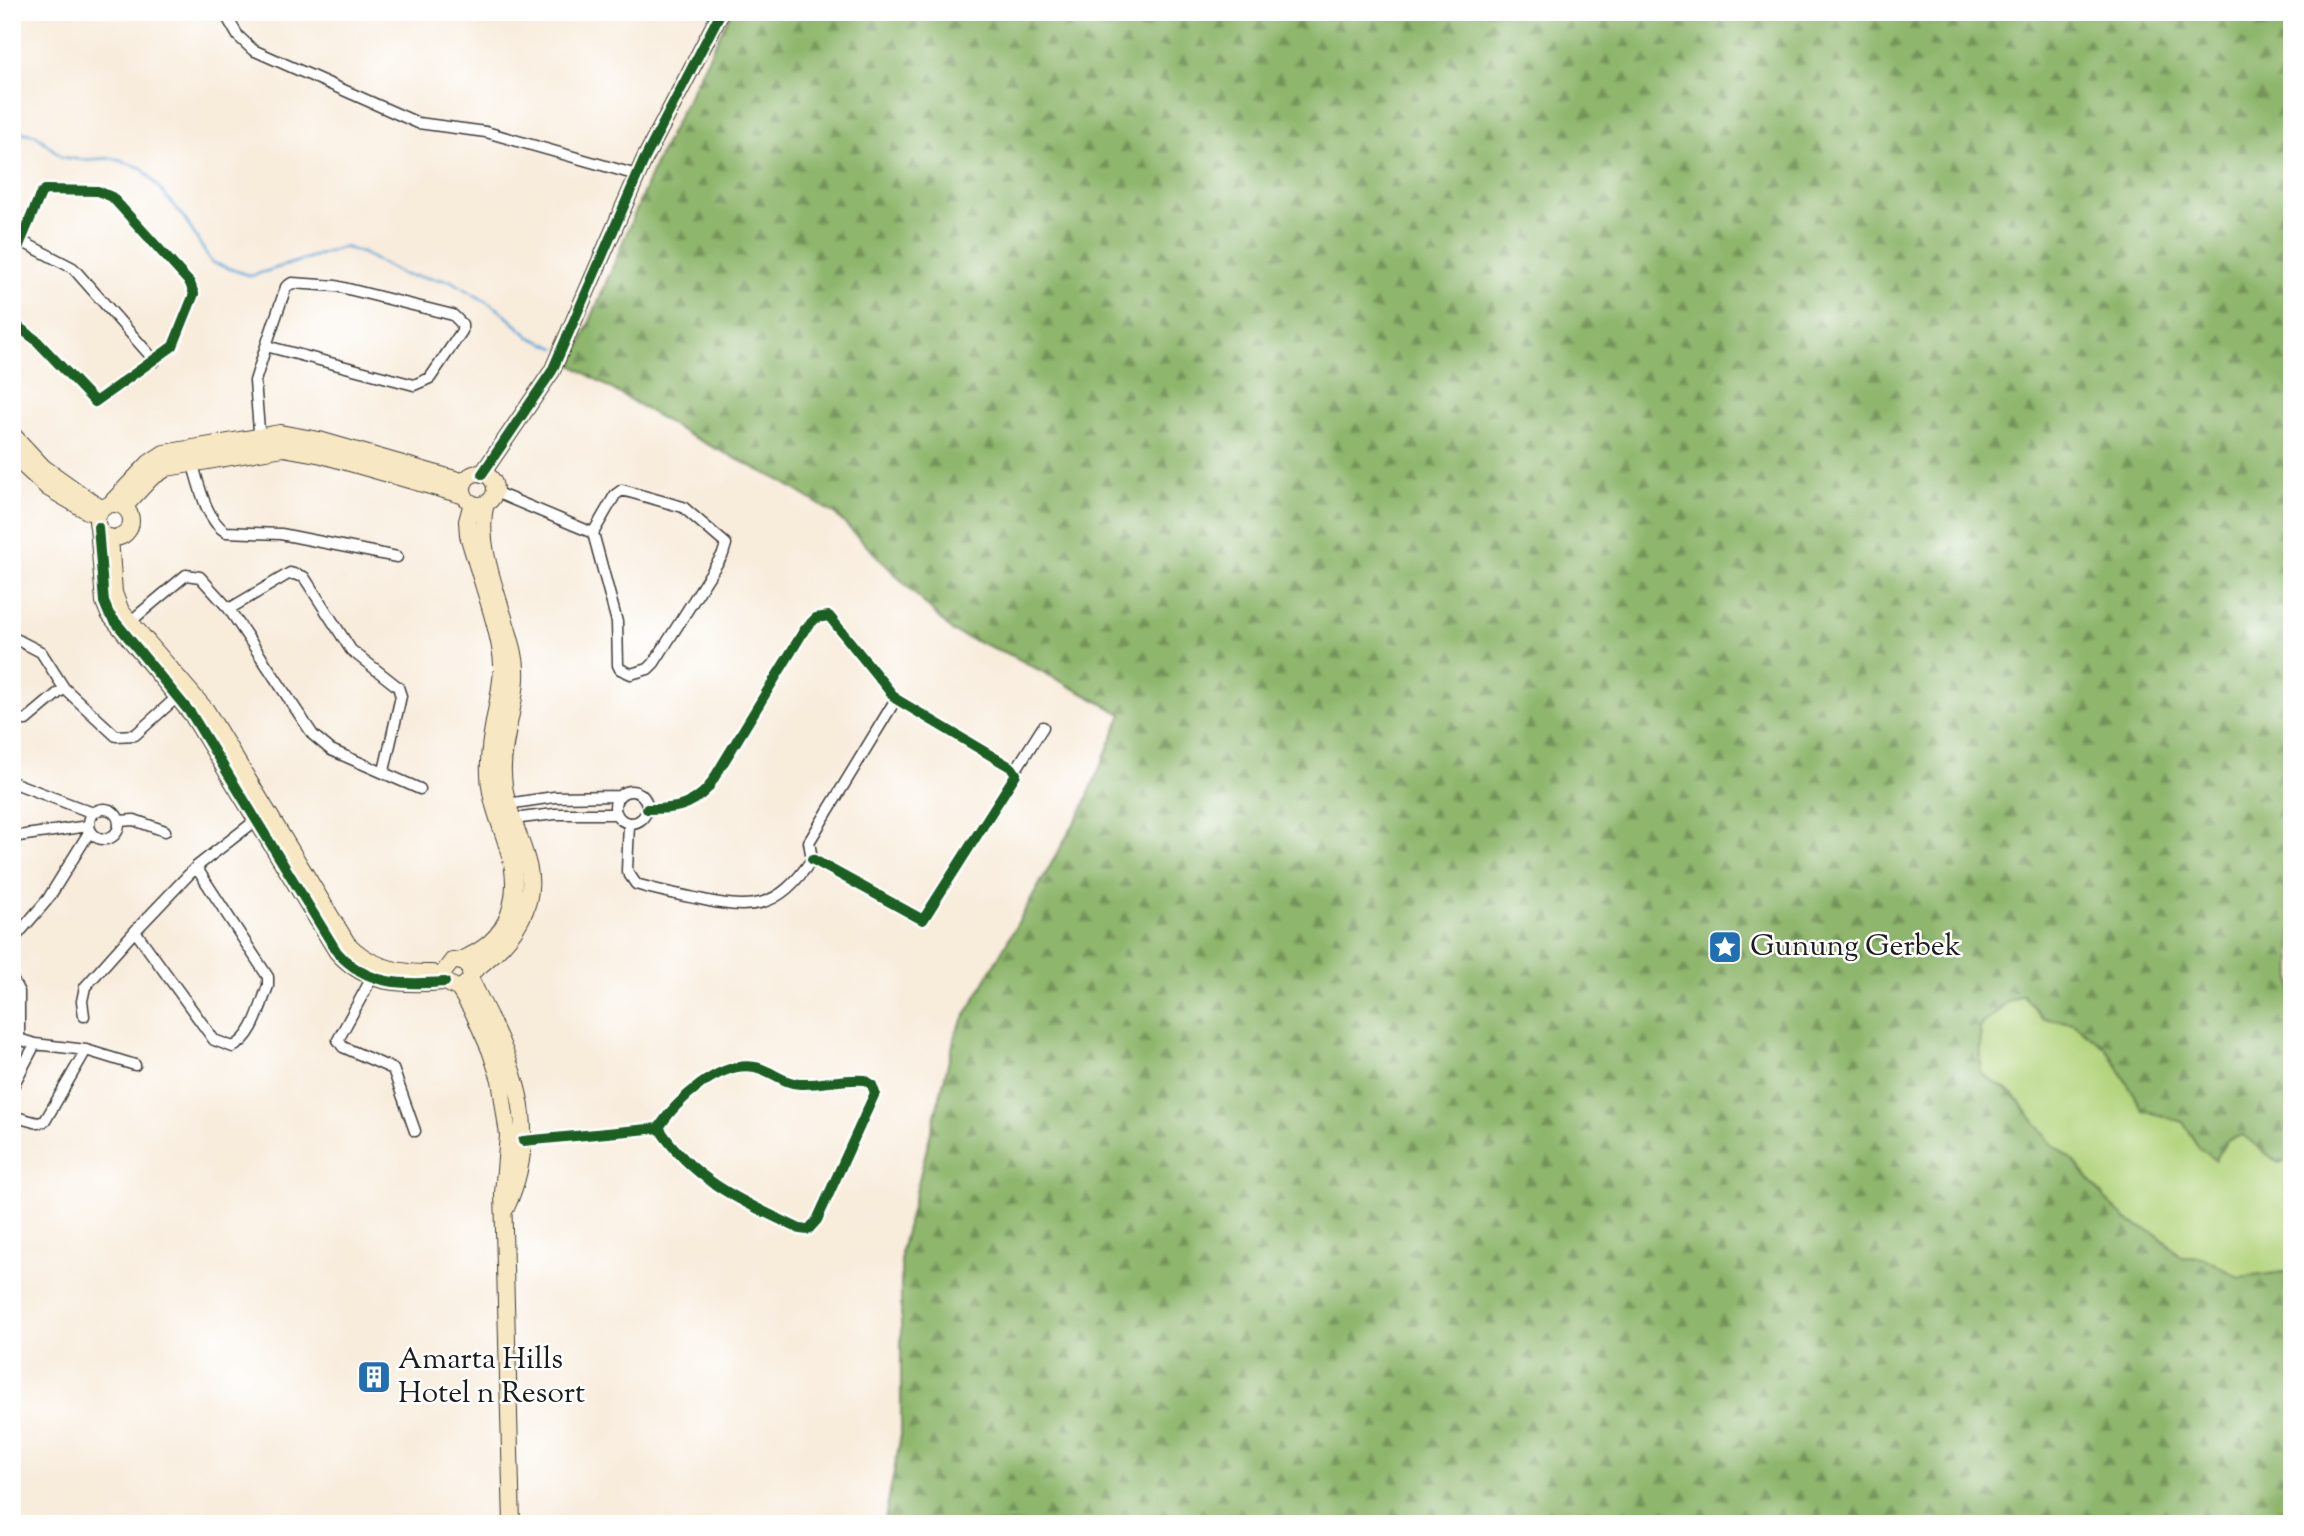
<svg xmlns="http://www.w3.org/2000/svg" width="2304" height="1536" font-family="'Sorts Mill Goudy',serif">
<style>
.grass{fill:#b3d47d;stroke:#68784c;stroke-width:2}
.forest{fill:url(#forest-firs);stroke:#556944;stroke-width:2}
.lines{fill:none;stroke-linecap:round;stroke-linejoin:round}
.stream{stroke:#61a8d8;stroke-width:2.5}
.street-casing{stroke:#3d3b39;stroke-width:13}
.secondary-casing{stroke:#3d3b39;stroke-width:18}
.street{stroke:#fff;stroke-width:10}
.secondary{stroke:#f7e8c3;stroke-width:16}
.cycleway-casing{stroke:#fff;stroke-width:15}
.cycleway{stroke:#1b5e20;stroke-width:10}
.labels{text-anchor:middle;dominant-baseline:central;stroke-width:5;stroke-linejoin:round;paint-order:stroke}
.poi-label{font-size:30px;fill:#1c1c1c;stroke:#fff;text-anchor:start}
</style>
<defs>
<pattern id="forest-firs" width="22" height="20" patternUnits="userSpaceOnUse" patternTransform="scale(1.75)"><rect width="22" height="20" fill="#8eb66c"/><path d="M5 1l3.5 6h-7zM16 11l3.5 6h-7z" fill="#739358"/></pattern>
</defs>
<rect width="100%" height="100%" fill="#fff"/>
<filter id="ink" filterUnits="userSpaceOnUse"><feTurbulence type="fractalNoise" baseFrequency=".0143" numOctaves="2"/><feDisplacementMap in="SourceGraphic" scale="14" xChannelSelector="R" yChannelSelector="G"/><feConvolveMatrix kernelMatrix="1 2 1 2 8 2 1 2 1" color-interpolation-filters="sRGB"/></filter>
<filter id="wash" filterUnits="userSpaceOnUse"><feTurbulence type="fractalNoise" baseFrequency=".00686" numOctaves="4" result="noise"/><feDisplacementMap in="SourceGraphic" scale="28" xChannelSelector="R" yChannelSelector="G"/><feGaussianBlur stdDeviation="1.57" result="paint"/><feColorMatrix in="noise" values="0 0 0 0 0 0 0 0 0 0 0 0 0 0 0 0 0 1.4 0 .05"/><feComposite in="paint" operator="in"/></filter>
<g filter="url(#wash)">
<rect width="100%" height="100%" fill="#f8ecdb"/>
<!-- grass -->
<path class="grass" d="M2023,994L2043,1018L2073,1023L2106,1048L2143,1110L2183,1122L2199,1148L2216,1159L2226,1140L2243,1135L2279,1163L2292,1158V1271L2240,1278L2204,1258L2181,1257L2159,1236L2128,1221L2104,1198L2074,1161L2052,1144L2014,1095L1981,1073L1980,1027L2009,1001Z"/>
<!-- forest -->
<path class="forest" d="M731,12H2292V1158L2279,1163L2243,1135L2226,1140L2216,1160L2199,1148L2183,1122L2143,1110L2106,1048L2073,1023L2043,1018L2023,995L2009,1001L1980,1027L1981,1073L2014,1095L2052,1144L2074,1161L2104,1198L2128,1221L2159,1236L2181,1257L2204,1258L2240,1278L2292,1271V1524H884L901,1435V1251L956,1032L1084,806L1122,714L1013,656L953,632L836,515L781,481L689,435L572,365L656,162Z"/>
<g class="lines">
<!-- stream -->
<path class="stream" d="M12,130L36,135L62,157L83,160L112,158L142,168L185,219L211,262L251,276L344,247L362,253L404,275L451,281L497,308L530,337L556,348"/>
</g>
</g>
<g filter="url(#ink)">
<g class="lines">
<!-- street casing -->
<g class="street-casing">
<path id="street" d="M224,12L238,36L253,50L418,123L486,132L637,175
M21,241L73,268L155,361
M12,262L41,193L45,190L98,191L112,197L190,283L194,294L173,346L95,402L36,340L12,322
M292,283L336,286L453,315L462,324V331L430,378L414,385L266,346L286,287Z
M260,443L255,381L266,346
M191,458C198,480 205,520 226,532L281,534L397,557
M622,490L683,507L726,544L723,554L654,663L648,669L631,674L620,669L618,665L617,622L593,533L615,495Z
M495,492L593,533
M229,609L290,573L304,577L351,650L398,687L401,696L384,771
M125,626L186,575L200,577L229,609L313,735L331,750L420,789
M12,637L41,652L64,688L116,736L135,735L177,697
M12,718L26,720L64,688
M1015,771L1043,727
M12,782L93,813
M615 807a16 16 0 1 1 32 0a16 16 0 1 1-32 0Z
M507,804L554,797L619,796
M89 824a15 15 0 1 1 30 0a15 15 0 1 1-30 0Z
M647,809C673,809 689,808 708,788L805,629L816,618L829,616L896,699L1012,768L1016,774L923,920L812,859
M512,819L555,814H617
M119,821L134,820L165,831
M629,823L627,871L636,884C655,890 675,894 695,898C751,911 778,910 812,859L809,842L896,699
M12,837L88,826
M135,931L214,1040L233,1047C254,1037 260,1006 268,986V977L196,867
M12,941L48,899L90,831
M375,972L338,1040L343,1047L393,1069L415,1131
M12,979L19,992V1039
M84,1016L82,1001L85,987L135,931L196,867L255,821
M12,1037L35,1044L86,1050L135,1065
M12,1088L35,1044
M12,1116L38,1123L45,1121L86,1050
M523,1141L659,1128C675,1101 720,1060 755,1067C771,1070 784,1084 800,1084C822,1085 843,1078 865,1080L872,1085L875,1093L817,1220L808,1230L800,1229C745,1203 693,1181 659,1128"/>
</g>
<!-- secondary casing -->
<g class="secondary-casing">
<path id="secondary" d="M12,434L43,467L102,509
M12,455L48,488L89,512
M463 489a16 16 0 1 1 32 0a16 16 0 1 1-32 0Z
M482,474L552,371L644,160L721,12
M110,504L149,463L164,453L280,433L319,440L465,482
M97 521a17 17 0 1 1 34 0a17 17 0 1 1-34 0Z
M124,507L151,478L167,468L283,448L322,455L465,496
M98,527L104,602L109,614L192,715L337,952C367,986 403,985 445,982
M110,537L114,593L121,611L206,710L347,943C369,967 400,974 432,973
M461,960C484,950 500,938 509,914C527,860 491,826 489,775C487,740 500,704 502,669C503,637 477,569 468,535L467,521L472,503
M472,972C507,946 541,908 527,861C519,831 504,805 503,774C501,735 523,691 514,653C504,608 474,547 486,503
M471,980C509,1056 546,1123 506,1208
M459,989L471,980L469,964L453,960L443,973L445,982L459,989L473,1012L490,1050L500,1080L508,1135L503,1193L512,1524"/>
</g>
<!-- street -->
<use href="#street" class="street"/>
<!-- secondary -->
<use href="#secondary" class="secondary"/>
<!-- cycleway casing -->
<g class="cycleway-casing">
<path id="cycleway" d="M12,262L41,193L45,190L98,191L112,197L190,283L194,294L173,346L95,402L36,340L12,322
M482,474L552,371L644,160L721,12
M98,527L104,602L109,614L192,715L337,952C367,986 403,985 445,982
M647,809C673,809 689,808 708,788L805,629L816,618L829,616L896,699L1012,768L1016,774L923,920L812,859
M523,1141L659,1128C675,1101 720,1060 755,1067C771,1070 784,1084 800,1084C822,1085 843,1078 865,1080L872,1085L875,1093L817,1220L808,1230L800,1229C745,1203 693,1181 659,1128"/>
</g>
<!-- cycleway -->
<use href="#cycleway" class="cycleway"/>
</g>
</g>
<!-- icons -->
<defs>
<g id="sight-square" transform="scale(1.75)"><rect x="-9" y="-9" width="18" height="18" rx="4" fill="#1f6fb2" stroke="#fff"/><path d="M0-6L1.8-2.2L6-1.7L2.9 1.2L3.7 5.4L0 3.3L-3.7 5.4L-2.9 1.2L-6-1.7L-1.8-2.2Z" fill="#fff"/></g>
<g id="building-square" transform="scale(1.75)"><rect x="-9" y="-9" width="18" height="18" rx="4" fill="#1f6fb2" stroke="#fff"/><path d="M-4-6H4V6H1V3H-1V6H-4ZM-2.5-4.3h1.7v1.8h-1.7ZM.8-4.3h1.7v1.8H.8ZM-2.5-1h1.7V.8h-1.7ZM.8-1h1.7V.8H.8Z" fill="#fff"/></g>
</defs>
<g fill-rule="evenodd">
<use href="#sight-square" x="1725" y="947"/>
<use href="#building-square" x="374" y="1377"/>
</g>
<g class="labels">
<!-- poi labels -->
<g class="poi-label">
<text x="1750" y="947">Gunung Gerbek</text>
<text x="398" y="1360">Amarta Hills<tspan x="398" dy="34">Hotel n Resort</tspan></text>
</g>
</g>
<!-- margin -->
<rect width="2304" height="1536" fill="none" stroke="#fff" stroke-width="42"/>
</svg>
